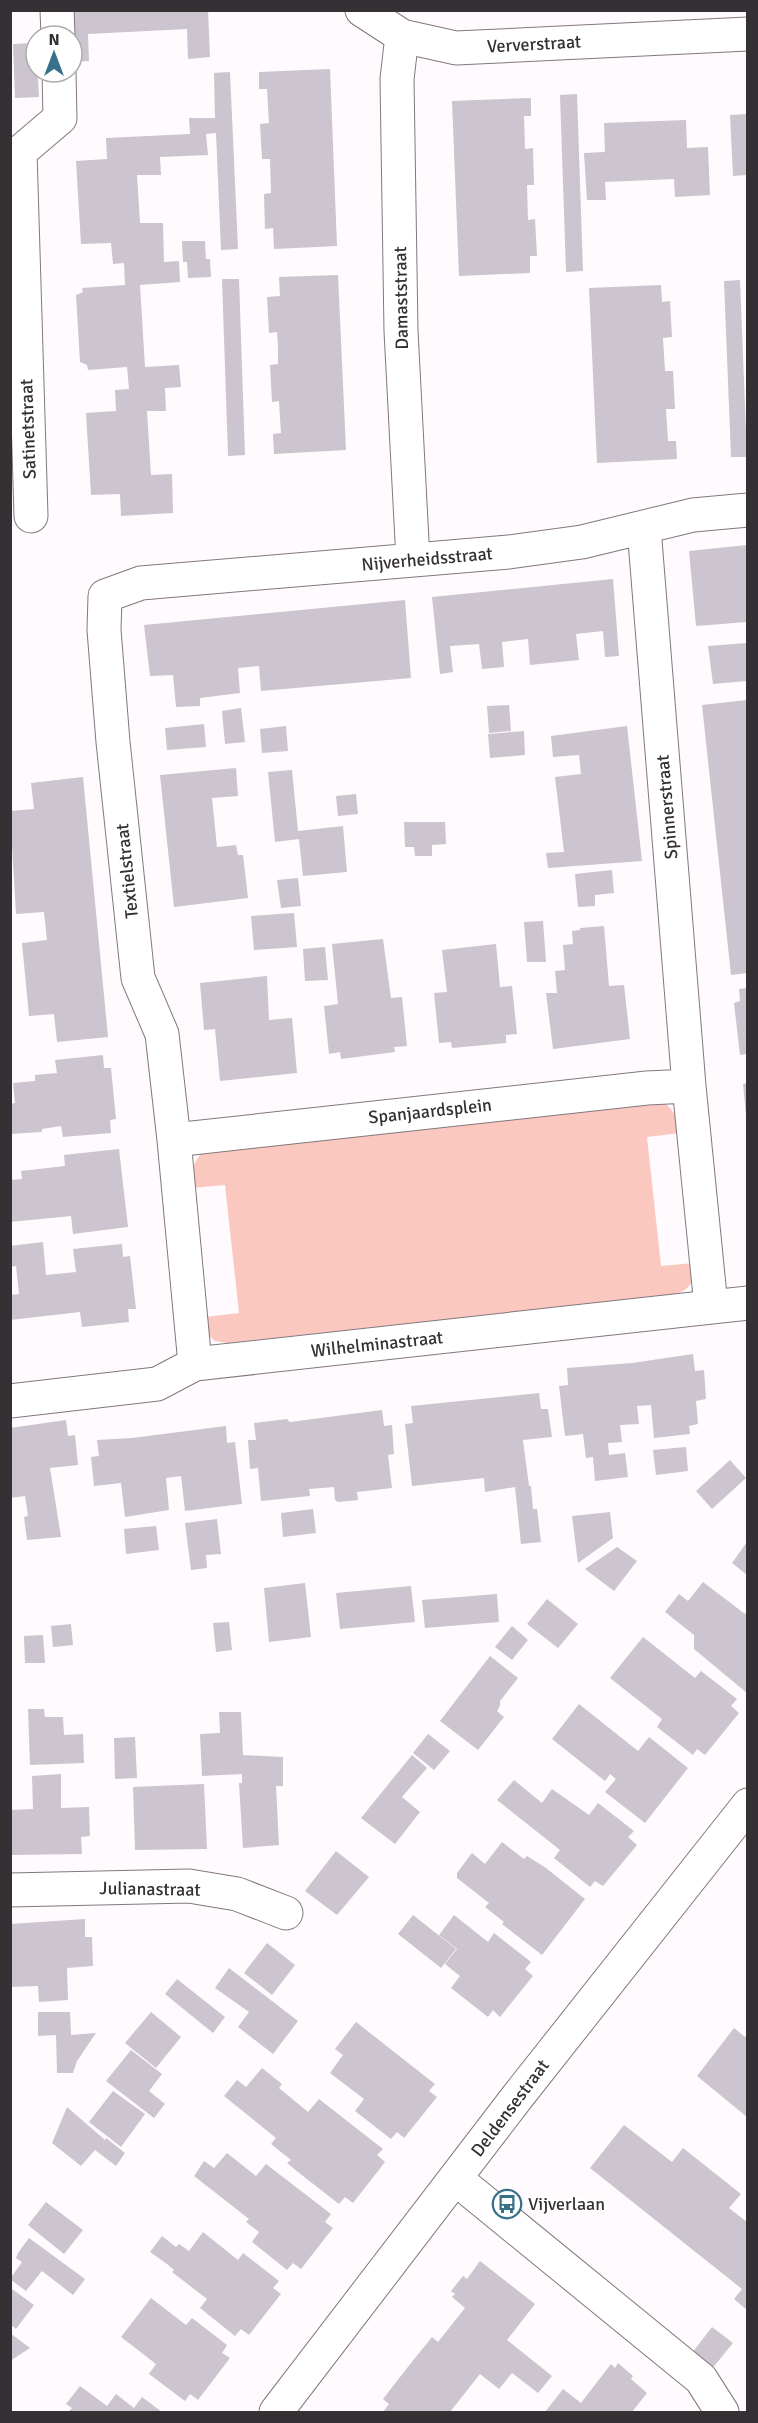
<svg xmlns="http://www.w3.org/2000/svg" width="758" height="2423" font-family="Signika,sans-serif">
<style>
.green{fill:#fbc8bf}
.building{fill:#ccc4ce}
.lines{fill:none;stroke-linecap:round;stroke-linejoin:round}
.minor-casing{stroke:#82777d;stroke-width:35}
.minor{stroke:#fff;stroke-width:33}
.labels{text-anchor:middle;dominant-baseline:central;stroke-width:5;stroke-linejoin:round;paint-order:stroke}
.street-label{font-size:18px;fill:#353033;stroke:#fff}
.poi-label{font-size:18px;fill:#353033;stroke:#fff;text-anchor:start}
</style>
<rect width="100%" height="100%" fill="#fffafd"/>
<!-- green -->
<path class="green" d="M656,1098C672,1106 677,1115 680,1133L647,1137L661,1266L694,1263C694,1288 688,1292 664,1296L228,1343L215,1341L206,1333L205,1317L239,1313L225,1185L191,1188C190,1170 194,1160 207,1147Z"/>
<!-- building -->
<path class="building" d="M70,10H208L210,57L188,59L187,29L88,34L89,61L72,62Z
M36,43L39,97L15,98L13,44Z
M330,69L337,246L274,249L273,228L265,229L264,194L271,193L270,159H262L260,124L269,123L267,89H259V72Z
M230,72L238,249L221,250L216,133L206,134L208,155L160,157L161,175H137L140,223H163L164,262L179,261L180,282L140,285L145,367L179,365L181,387L165,388L166,411H147L151,475L172,474L173,513L121,516L120,494L91,495L86,413L116,411L115,390L129,389L127,367L88,370L87,365L80,362L76,295L83,292L82,288L125,285L124,263L113,264L111,243L81,244L76,161L107,159L106,138L190,134L189,118H215L214,73Z
M577,94L583,271L566,272L560,95Z
M531,98V116H524L525,149L533,148L534,185H527L528,220L535,219L537,256H530V273L459,276L452,101Z
M747,114V175L733,176L730,115Z
M686,120L687,148L708,147L710,195L675,197L674,179L605,182L606,200H587L584,153L605,152L604,123Z
M182,241H205L206,259H210L211,277L188,278L187,262H183Z
M338,275L346,450L274,454L273,434L281,433L280,418L279,401L272,402L270,365L278,364V348L277,332L269,333L267,297L280,296L279,277Z
M222,279H239L245,455L228,456Z
M740,280L747,457H731L724,281Z
M661,285L662,302L670,301L672,337L663,338L664,355L665,371H673L675,409H666L668,441H676L677,459L597,463L589,288Z
M747,545V622L696,626L689,551Z
M613,579L619,656L605,657L603,631L576,634L579,660L530,665L528,639L502,642L504,667L482,669L479,644L450,646L453,672L440,674L432,597Z
M405,600L411,678L261,691L259,666L238,668L240,693L200,698V706L176,707L173,675L150,676L144,625Z
M747,643V681L713,684L708,646Z
M747,700V973L731,975L702,705Z
M509,705L511,731L489,733L487,706Z
M241,708L245,742L225,744L222,711Z
M204,724L206,747L167,750L165,728Z
M286,726L288,751L262,753L260,729Z
M627,726L642,861L548,868L546,853L564,852L555,777L581,774L579,755L553,757L551,736Z
M524,731L525,755L490,758L488,734Z
M236,768L238,796L212,798L217,847L236,845L238,855H243L248,898L174,907L160,775Z
M292,770L298,831L343,826L347,872L303,876L299,839L275,842L268,772Z
M83,777L108,1037L57,1042L54,1014L29,1016L22,943L47,940L44,912L16,914L10,811L34,809L31,783Z
M356,794L358,814L338,816L336,796Z
M404,822H445L446,844L432,845V856H415L414,847H405Z
M612,870L614,893L595,895V906L578,907L575,874Z
M298,878L301,906L281,908L277,880Z
M294,913L297,947L254,950L251,916Z
M543,921L546,962H527L524,922Z
M604,926L609,986L624,985L630,1039L553,1049L546,993H557L555,971L565,970L563,945L573,944L572,931L580,930V928Z
M383,939L391,998L402,997L407,1046L394,1047L395,1052L341,1059L340,1052L329,1054L324,1006L338,1004L332,944Z
M496,944L500,987L512,986L517,1034L506,1035V1043L452,1048L451,1042L439,1043L434,993L447,992L442,950Z
M325,947L328,980L305,981L303,949Z
M267,976L269,1020L292,1018L297,1073L220,1081L215,1029L204,1030L200,983Z
M747,988V1054L740,1055L734,1003L740,1001L739,989Z
M103,1055L104,1068H111L116,1119L110,1120L111,1133L63,1137L61,1126L42,1129V1132L10,1134V1104L15,1103L13,1083L35,1081V1075L57,1073L55,1060Z
M747,1083V1115H746L743,1084Z
M119,1149L128,1227L73,1234L71,1216L10,1222V1180L22,1179L21,1171L65,1166L64,1155Z
M43,1242L46,1275L76,1272L73,1249L122,1244L123,1257L130,1256L136,1309H128L129,1322L82,1327L80,1312L10,1320V1295L19,1294L16,1266L10,1267V1246Z
M693,1354L695,1371L704,1370L706,1399L696,1401L698,1424L689,1426L690,1434L654,1438L651,1405L637,1406L639,1424L620,1425L622,1442L608,1443L609,1455L625,1453L628,1477L595,1481L593,1457L586,1458L583,1434L565,1436L559,1386L568,1385L567,1368L632,1363Z
M539,1393L541,1409H548L552,1437L523,1440L529,1486H531L533,1509H537L541,1542L521,1544L515,1487L485,1492L484,1478L412,1486L405,1424L413,1423L411,1406Z
M382,1410L384,1426L392,1425L394,1454L388,1455L392,1488L357,1492L358,1500L338,1502L335,1500L334,1487L309,1489L310,1496L261,1501L258,1468L250,1469L248,1440H256L254,1423L287,1419L290,1422Z
M66,1420L68,1436L75,1435L78,1465L50,1468L61,1537L27,1540L24,1517L28,1516L25,1496L10,1498V1428Z
M226,1426L227,1443L235,1442L242,1504L185,1511L181,1476L166,1478L169,1510L125,1517L121,1483L94,1486L91,1457L99,1456L97,1440L132,1438Z
M686,1447L688,1471L656,1475L653,1450Z
M730,1460L746,1478L712,1509L696,1491Z
M313,1509L316,1533L283,1537L281,1513Z
M610,1512L613,1538L578,1563L572,1516Z
M217,1519L221,1554L206,1555L207,1568L191,1570L185,1523Z
M156,1526L159,1550L126,1554L124,1529Z
M747,1542V1575L732,1563Z
M617,1547L637,1561L614,1591L585,1569Z
M703,1582L745,1614L747,1611V1693L694,1649V1635L665,1612L679,1594L688,1601Z
M305,1583L311,1637L269,1642L264,1588Z
M411,1586L415,1622L340,1629L336,1593Z
M497,1594L499,1622L425,1628L422,1600Z
M547,1599L578,1624L558,1648L527,1624Z
M229,1622L232,1650L216,1652L213,1623Z
M71,1624L73,1645L53,1647L51,1626Z
M512,1626L528,1640L512,1660L495,1647Z
M43,1635L45,1663H25L24,1636Z
M643,1637L695,1678L701,1671L737,1699L731,1706L739,1713L705,1755L697,1749L693,1755L657,1727L662,1719L610,1678Z
M490,1656L518,1678L500,1701V1706L497,1711L504,1717L478,1750L440,1721Z
M579,1704L638,1751L649,1737L688,1768L645,1823L605,1792L616,1779L610,1774L605,1781L552,1739Z
M28,1709H44L45,1717H63L64,1735L83,1734L84,1763L30,1765Z
M219,1712H241L243,1755L283,1757V1786H276L279,1845L243,1848L239,1783H242V1774L202,1776L200,1734L220,1733Z
M428,1734L450,1751L434,1770L413,1753Z
M135,1737L137,1778L115,1779L114,1738Z
M412,1755L427,1768L402,1797L420,1812L395,1844L361,1818Z
M61,1774V1808L89,1807L90,1836L81,1837L82,1854L10,1855V1810L33,1809L32,1776Z
M514,1780L542,1803L552,1789L589,1815L598,1803L634,1831L628,1837L637,1845L603,1886L595,1881L590,1887L554,1858L560,1850L497,1800Z
M204,1784L207,1849L135,1850L133,1787Z
M502,1842L524,1859L527,1856L546,1868L585,1899L542,1955L502,1924L504,1922L485,1907L489,1903L457,1878V1873L472,1853L485,1864Z
M336,1851L369,1877L337,1915L305,1891Z
M413,1915L456,1949L441,1968L398,1934Z
M454,1915L488,1942L494,1933L531,1962L525,1969L533,1976L500,2017L493,2010L488,2017L451,1988L460,1976L445,1964L457,1949L439,1935Z
M85,1919V1937H92L93,1966L67,1968L68,2000L39,2002L38,1986L10,1987V1924Z
M267,1943L295,1965L272,1995L244,1973Z
M229,1968L298,2021L273,2054L238,2027L249,2012L215,1988Z
M177,1979L225,2017L213,2033L165,1994Z
M38,2012H70L71,2035L96,2033L77,2061L73,2073H57L56,2035L38,2036Z
M151,2012L181,2037L156,2068L125,2043Z
M356,2022L435,2084L429,2091L437,2097L404,2138L397,2132L391,2139L355,2111L364,2099L330,2073L343,2055L335,2049Z
M734,2028L745,2037L747,2034V2117L697,2076Z
M131,2050L162,2074L149,2091L165,2104L154,2118L106,2081Z
M262,2068L282,2084L279,2088L308,2112L319,2099L383,2149L377,2155L385,2162L353,2203L345,2197L339,2204L303,2176L287,2163L291,2160L271,2144L276,2138L224,2096L237,2080L246,2087Z
M113,2091L145,2114L121,2147L89,2122Z
M67,2107L105,2140L106,2138L125,2153L116,2166L95,2150L81,2166L52,2143Z
M624,2125L672,2162L683,2148L741,2194L729,2208L747,2222V2310L734,2299L742,2289L590,2168Z
M227,2153L256,2176L266,2164L331,2214L325,2222L333,2228L301,2269L293,2263L287,2270L252,2242L259,2232L246,2222L249,2219L194,2176L204,2161L214,2168Z
M46,2202L83,2230L64,2254L28,2225Z
M203,2232L238,2260L243,2253L279,2281L273,2288L281,2294L249,2335L241,2329L235,2336L200,2308L207,2299L172,2272L174,2270L167,2264L150,2252L162,2236L176,2247L179,2244L189,2251Z
M29,2238L85,2279L73,2295L42,2271L26,2291L10,2279L22,2262L16,2258L18,2253Z
M480,2261L535,2304L507,2340L552,2376L538,2393L512,2373L499,2389L480,2374L450,2412H383L389,2404L383,2399L407,2368L432,2337L438,2342L465,2308L452,2297L455,2294L451,2291L463,2276L467,2279Z
M12,2289L34,2305L16,2329L10,2324Z
M151,2298L186,2325L192,2318L227,2345L222,2353L230,2358L198,2400L190,2394L185,2401L149,2374L156,2364L121,2337Z
M712,2327L733,2343L711,2370L692,2353Z
M10,2333L30,2348L10,2361Z
M618,2363L633,2376L631,2379L647,2393L632,2412H545L563,2389L581,2403L611,2364L615,2368Z
M80,2386L107,2406L116,2394L134,2408L142,2397L162,2412H68L72,2408L66,2404Z"/>
<g class="lines">
<!-- minor casing -->
<g class="minor-casing">
<path id="minor" d="M57,10L58,36
M362,10L402,36L456,48L748,34
M402,36L397,79L401,331L413,560
M31,516L20,152L60,118L59,72
M644,528L689,1086L711,1306
M174,1140L647,1088L689,1086
M195,1364L174,1140L162,1034L138,978L113,742L104,630L105,596L141,583L509,552L582,542L693,515L748,510
M10,1401L157,1384L195,1364L748,1303
M10,1890L189,1886L237,1894L286,1913
M456,2179L701,2379L722,2412
M276,2412L518,2096L748,1805"/>
</g>
<!-- minor -->
<use href="#minor" class="minor"/>
</g>
<!-- icons -->
<defs>
<g id="bus-ring" transform="scale(1.5)"><circle r="9.5" fill="#fff" stroke="#367189" stroke-width="1.5"/><path d="M-5-6H5V4H4V6H2V4H-2V6H-4V4H-5ZM-3.5-4V0h7V-4ZM-3.5 1.2v1.5H-2V1.2ZM2 1.2v1.5H3.5V1.2Z" fill="#367189"/></g>
</defs>
<g fill-rule="evenodd">
<use href="#bus-ring" x="507" y="2204"/>
</g>
<g class="labels">
<!-- street labels -->
<g class="street-label">
<text transform="translate(534 44) rotate(-3)">Ververstraat</text>
<text transform="translate(401 298) rotate(-91)">Damaststraat</text>
<text transform="translate(28 429) rotate(-92)">Satinetstraat</text>
<text transform="translate(427 559) rotate(-5)">Nijverheidsstraat</text>
<text transform="translate(667 807) rotate(-95)">Spinnerstraat</text>
<text transform="translate(127 871) rotate(-96)">Textielstraat</text>
<text transform="translate(430 1111) rotate(-6)">Spanjaardsplein</text>
<text transform="translate(377 1344) rotate(-6)">Wilhelminastraat</text>
<text transform="translate(150 1889) rotate(1)">Julianastraat</text>
<text transform="translate(510 2108) rotate(-53)">Deldensestraat</text>
</g>
<!-- poi labels -->
<g class="poi-label">
<text x="528" y="2204">Vijverlaan</text>
</g>
</g>
<!-- border -->
<rect width="758" height="2423" fill="none" stroke="#353033" stroke-width="24"/>
<!-- north arrow -->
<g transform="translate(54 54)"><circle r="28" fill="#ffffff" stroke="#aeacad" stroke-width="1.5"/>
<path d="M0-4.5L10 22L0 15L-10 22Z" fill="#367189"/>
<text y="-9" font-size="16" font-weight="bold" text-anchor="middle" fill="#353033">N</text>
</g>
</svg>
